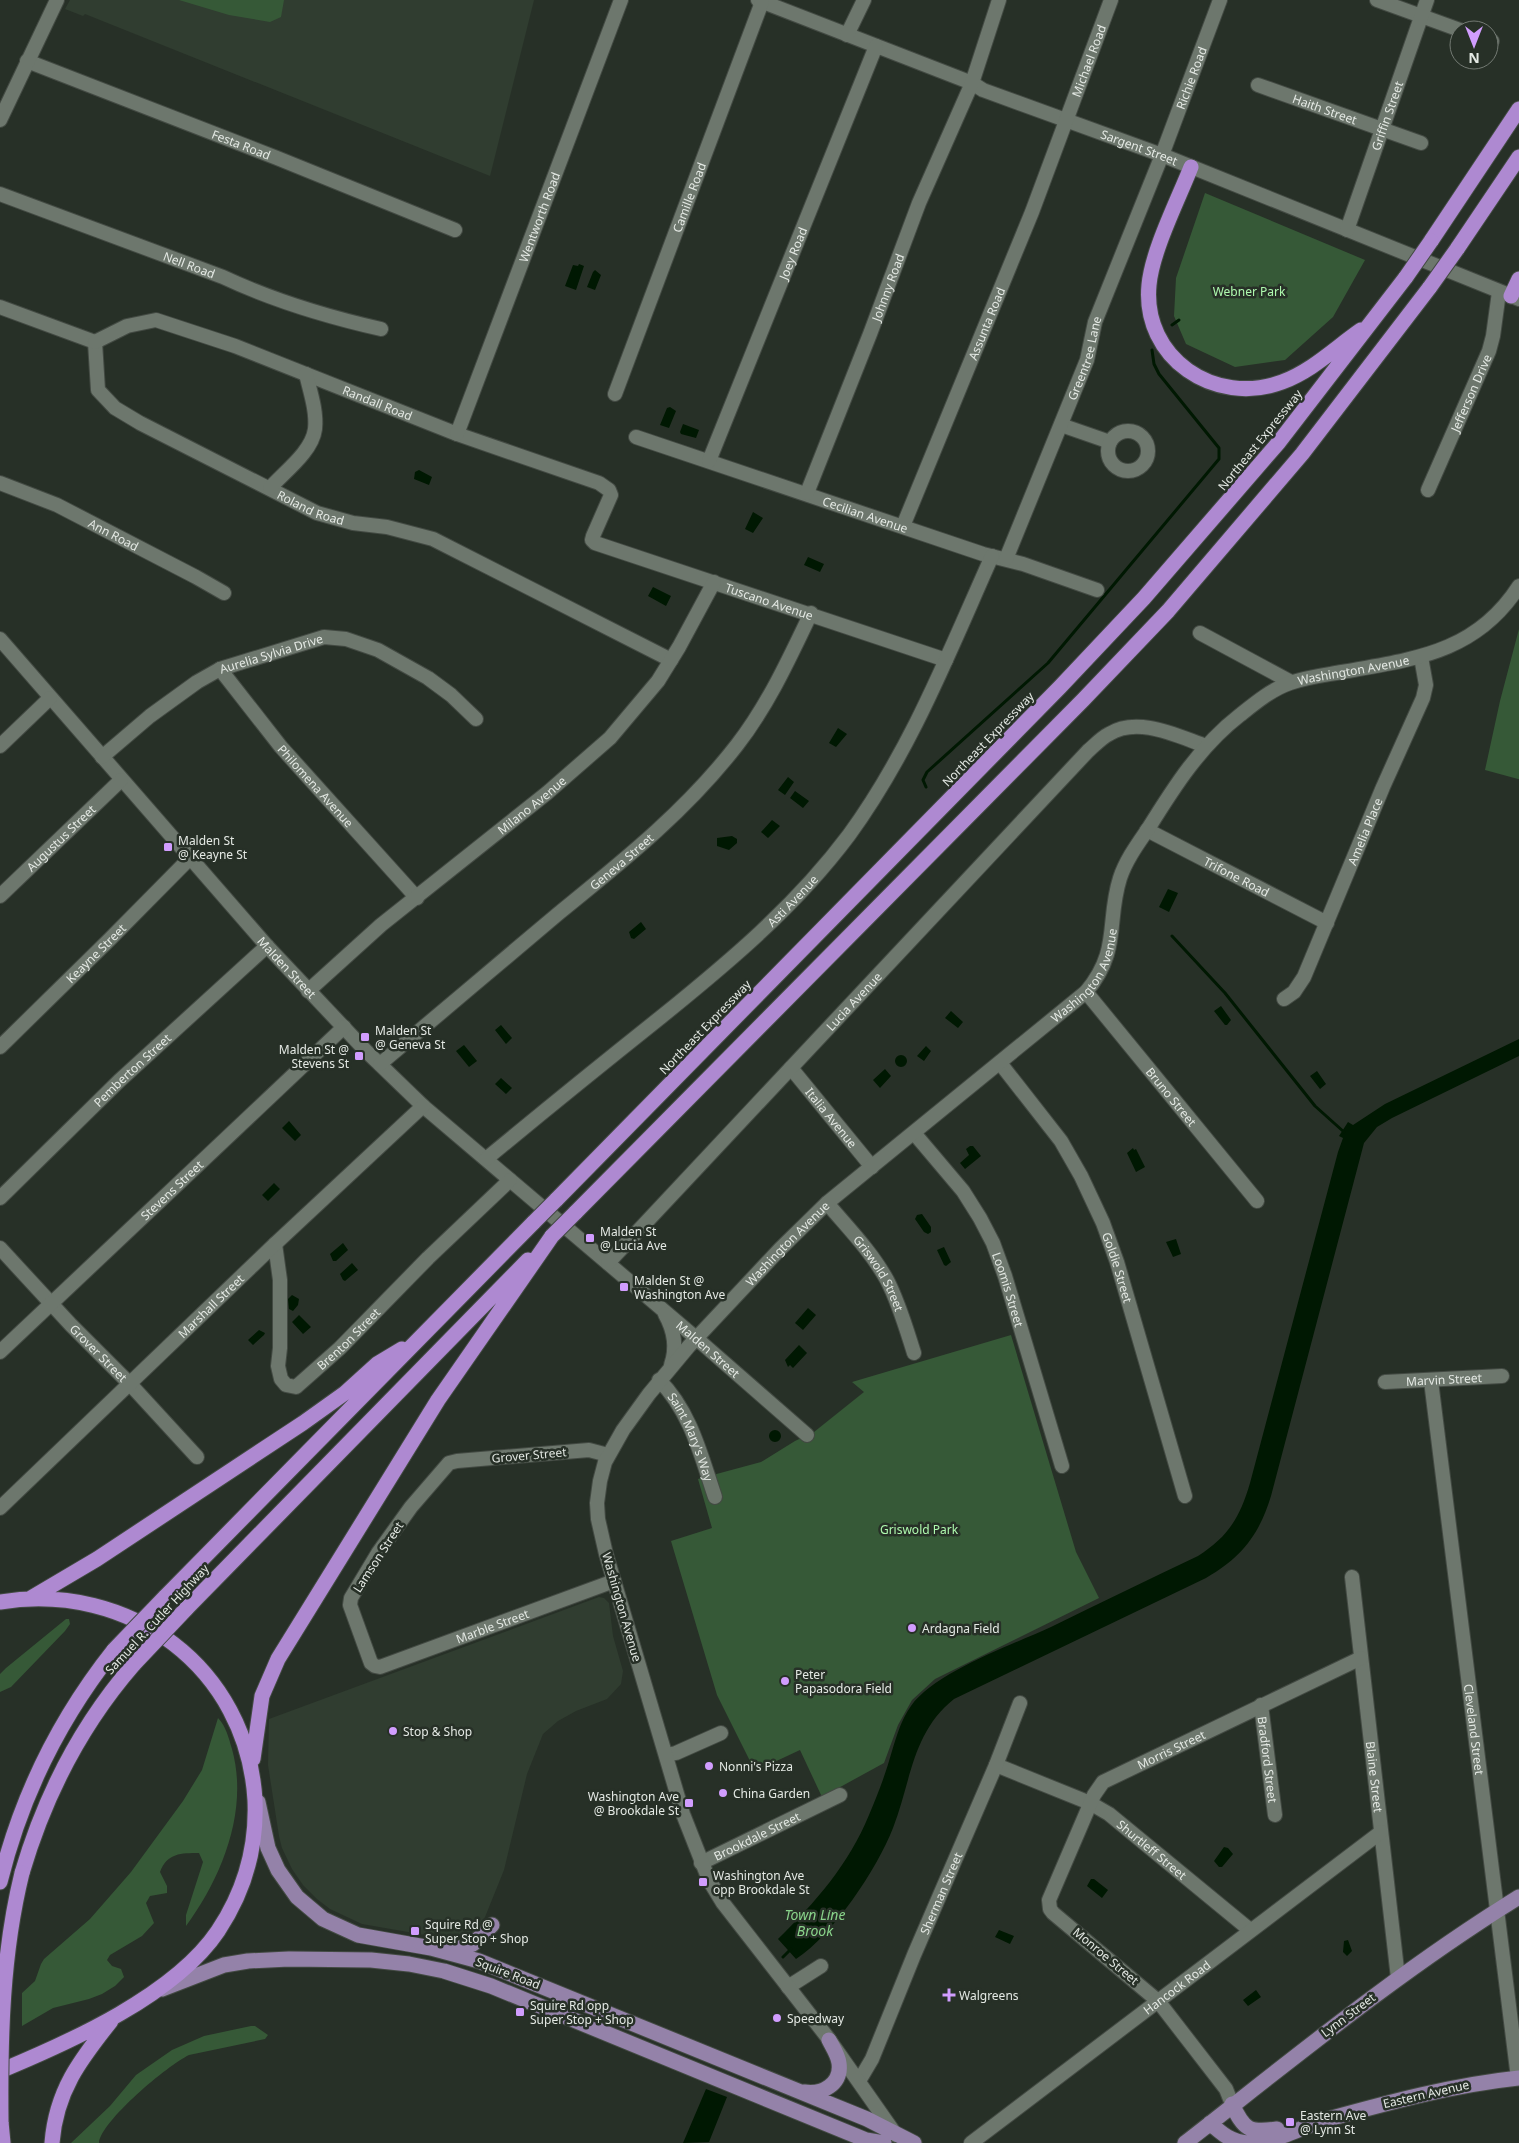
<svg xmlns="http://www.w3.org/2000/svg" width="1519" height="2143" font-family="'Noto Sans',sans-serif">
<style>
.built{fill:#303d30}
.green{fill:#365937}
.water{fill:#001802}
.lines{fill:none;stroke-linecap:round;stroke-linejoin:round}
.stream{stroke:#001802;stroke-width:3}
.minor-casing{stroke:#434a43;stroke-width:16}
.major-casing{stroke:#434a43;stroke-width:17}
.highway-casing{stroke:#434a43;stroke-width:17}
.minor{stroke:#6d776d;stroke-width:14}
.major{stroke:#9482a9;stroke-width:15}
.highway{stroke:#ae89d1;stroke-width:15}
.highway-bridge-casing{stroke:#434a43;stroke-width:17;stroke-linecap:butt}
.highway-bridge{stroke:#ae89d1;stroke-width:15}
.poi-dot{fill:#d19dfe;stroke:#273027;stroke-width:2}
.labels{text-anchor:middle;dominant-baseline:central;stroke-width:5;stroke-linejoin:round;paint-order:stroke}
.street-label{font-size:12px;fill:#e4e9e4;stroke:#273027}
.park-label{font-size:12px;fill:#affaaf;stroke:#273027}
.poi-label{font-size:12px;fill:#e4e9e4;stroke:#273027;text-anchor:start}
.water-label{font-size:14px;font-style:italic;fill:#8ad48b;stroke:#273027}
</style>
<rect width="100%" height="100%" fill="#273027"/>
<!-- built -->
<path class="built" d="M70,0H534L490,176L85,14L83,16L65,9Z
M599,1597L604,1598L609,1603L613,1636L623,1671L621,1684L607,1699L576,1711L558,1721L543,1734L527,1774L504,1870L483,1922L475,1931L464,1939L454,1940L362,1924L330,1909L317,1899L303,1885L292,1869L282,1848L279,1836L268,1765L269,1719Z"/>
<!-- green -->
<path class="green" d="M179,0H284L281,17L270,22L229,15Z
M1205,193L1365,260L1333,317L1285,360L1235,367L1186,344L1174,316L1176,278Z
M1519,629V779H1518L1485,770L1500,701Z
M1011,1335L1076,1552L1099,1598L935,1679L912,1700L898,1725L884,1763L822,1797L800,1750L755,1771L717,1695L671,1541L712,1528L698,1479L761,1462L795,1441L814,1432L864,1392L852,1382Z
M66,1619H69L70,1624L65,1631L11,1687L0,1692V1674L6,1668Z
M218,1718C226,1726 229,1739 232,1749C249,1810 222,1877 186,1926V1915L203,1862L199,1853C181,1853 167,1853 160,1872L167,1886V1893L150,1896L146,1903L154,1923L142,1936L110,1955L107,1960L112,1966L121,1969L124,1977L115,1986L102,1994L89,1999L53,2008L22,2026V1993L35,1981L41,1964L44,1959L90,1919L131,1872L183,1801L202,1770Z
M251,2026H255L268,2035L265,2039L189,2055C168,2065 101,2121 99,2143H71L110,2106L136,2075L172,2050L204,2036Z"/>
<!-- water -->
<path class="water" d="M579,264L584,266L576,290L565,286L573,265L578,266Z
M595,270L601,275L595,290L587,287L593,272Z
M670,407L676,411L669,428L660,425L667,408Z
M683,424L699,430L696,438L681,434L680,432Z
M419,470L432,477L429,485L414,479L415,472Z
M753,512L763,518L753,533L745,529Z
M808,557L824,564L820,572L804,565Z
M653,587L671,596L666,606L648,596Z
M838,728L847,734L836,747L829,743Z
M788,777L794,782L785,795L778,790Z
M795,791L809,801L803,808L790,798Z
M772,820L780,826L768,838L761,832Z
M732,836L737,839V843L729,850L717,846V838Z
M1168,889L1178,893L1169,912L1159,907Z
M641,922L646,929L634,939L631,938L629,932Z
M1221,1006L1231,1020L1227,1025H1225L1214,1011Z
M951,1011L963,1022L958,1028L945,1018Z
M501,1025L512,1038L506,1044L495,1030Z
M1519,1039V1056L1392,1118L1377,1127L1364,1143L1271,1496C1259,1535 1242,1557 1206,1578L954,1699C912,1732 911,1782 893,1828C877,1869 833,1935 796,1959L778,1939C815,1903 849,1864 869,1815C878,1794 886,1773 892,1751C897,1735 901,1720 911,1706C935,1672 1012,1645 1051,1627C1100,1603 1149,1579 1198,1556C1229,1536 1240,1517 1250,1483L1338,1152L1343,1138L1339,1136L1348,1122L1353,1125L1385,1104Z
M464,1045L477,1061L469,1067L456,1051Z
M926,1046L931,1051L924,1061L917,1056Z
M895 1061a6 6 0 1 1 12 0a6 6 0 1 1-12 0Z
M885,1069L891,1076L880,1088L873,1080Z
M1317,1071L1326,1084L1320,1089L1310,1076Z
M501,1078L512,1088L506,1094L495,1084Z
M289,1121L301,1135L295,1141L282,1128Z
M970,1146H973L981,1156L965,1169L960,1163L969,1155L966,1149Z
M1133,1148L1134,1150L1136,1149L1145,1167L1136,1172L1127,1153Z
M274,1183L280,1189L268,1201L262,1195Z
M922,1214L931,1227V1232L928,1234L924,1232L915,1219L917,1215Z
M1176,1239L1181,1254L1173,1257L1166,1242Z
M343,1243L348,1250L336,1261H333L330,1254Z
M944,1247L951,1262L946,1266L944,1265L937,1250Z
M352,1263L358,1270L345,1281L343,1280L340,1274Z
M292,1295L299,1299L298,1305L293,1311L289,1309L288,1299Z
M808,1308L816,1315L803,1330L795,1323Z
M299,1315L311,1327L303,1334L292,1322Z
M259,1330L265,1333L264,1335L253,1345L248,1340Z
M799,1345L807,1353L793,1368L790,1365L788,1367L785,1360Z
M769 1436a6 6 0 1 1 12 0a6 6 0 1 1-12 0Z
M1224,1847L1228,1848L1233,1854L1222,1867H1219L1214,1861Z
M1091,1879H1094L1108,1890L1102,1898L1087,1886Z
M999,1930L1014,1936L1010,1944L995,1937Z
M1348,1940L1352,1951L1347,1956L1343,1952L1344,1941Z
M1256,1990L1261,1997L1248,2006L1243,2000Z
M706,2089L727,2097L709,2142L683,2143Z"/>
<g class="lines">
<!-- stream -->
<path class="stream" d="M1172,325L1179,320
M926,787L923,780L927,772L1048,663L1219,459V448L1159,374L1154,364L1152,350
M1172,936L1225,993L1315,1106L1344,1132
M783,1957L791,1949"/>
<!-- minor casing -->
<g class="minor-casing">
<g id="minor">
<path id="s1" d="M758,0L972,83L983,90L1162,155L1519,299"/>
<path d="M1377,0L1460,30"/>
<path d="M847,35L864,0"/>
<path d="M1489,40L1492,41"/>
<path id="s2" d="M27,61L277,158L455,230"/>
<path id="s3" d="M1258,85L1421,143"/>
<path d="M0,120L57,0"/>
<path id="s4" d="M0,194L223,277C272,300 328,317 381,329"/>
<path id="s5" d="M1347,230L1427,0"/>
<path id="s6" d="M0,307L95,342L98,390L115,408L140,423L317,513L353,523L387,527L433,539L671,660"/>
<path id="s7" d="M95,342L127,326L156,320L235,346L457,434L599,483L609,490L611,495L593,536L592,540L595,543L946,660"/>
<path id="s8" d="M615,394L762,2"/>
<path d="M1061,425L1110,442"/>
<circle cx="1128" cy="451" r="20"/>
<path id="s9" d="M457,434L621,0"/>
<path id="s10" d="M636,437L983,554L1023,564L1097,590"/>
<path id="s11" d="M709,461L876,46"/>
<path id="s12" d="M0,483L57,505L196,577L224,593"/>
<path d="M270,488C284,472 312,452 315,429C317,411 310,391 306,374"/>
<path id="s13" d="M1428,490L1489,351L1493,336L1499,292"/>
<path id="s14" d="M807,493L870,334L919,203L972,83L999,0"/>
<path id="s15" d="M903,526L1032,212L1111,0"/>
<path id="s16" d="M1006,559L1087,360L1095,322L1162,155L1220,0"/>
<path d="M1200,633L1291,682"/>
<path id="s17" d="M0,639L267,946L366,1051L423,1106L696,1338L807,1435"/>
<path id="s18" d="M220,669L281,747L417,898"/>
<path d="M0,746L50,698"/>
<path id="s19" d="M102,757L150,716L197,682L220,669L324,637L346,639L378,650L428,678L451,695L476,719"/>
<path id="s20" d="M1147,830L1327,923"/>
<path id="s21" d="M0,896L121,780"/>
<path id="s22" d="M308,991L381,925L547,793L610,738L658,681L679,647L714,582"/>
<path id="s23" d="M1086,992L1257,1201"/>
<path id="s24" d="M1284,999L1294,992L1304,977L1383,787L1423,698L1426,685L1421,657"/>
<path id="s25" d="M0,1047L110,939L190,858"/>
<path id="s26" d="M1000,1063L1061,1141L1081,1176L1103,1223L1117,1262L1185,1496"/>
<path id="s27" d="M380,1064C440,1014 499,963 559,913C623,861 686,811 737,745C768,705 789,659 811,613"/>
<path id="s28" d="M791,1068L872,1167"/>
<path id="s29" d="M914,1133L963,1191L980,1218L993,1243L1005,1276L1062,1466"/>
<path id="s30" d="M486,1159C544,1111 602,1064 661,1017C729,962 796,906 849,835C911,750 949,652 992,556"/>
<path id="s31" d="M0,1198L119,1081L267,946"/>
<path id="s32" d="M827,1203C848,1228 871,1251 887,1280C899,1303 906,1328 914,1353"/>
<path id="s33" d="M275,1244L280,1280V1348L278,1366L281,1379L286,1385L296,1387L340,1348L428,1258L510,1180"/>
<path id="s34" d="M0,1248L71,1325L130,1384L197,1457"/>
<path id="s35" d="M608,1263L1088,751C1094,746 1101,738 1109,734C1138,716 1177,736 1206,746"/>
<path d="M665,1314C674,1330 677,1348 671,1365"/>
<path id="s36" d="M0,1352L344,1027"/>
<path id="s37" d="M659,1380C691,1412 701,1456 715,1497"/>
<path id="s38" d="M1431,1381L1518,2078"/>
<path id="s39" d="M1385,1382L1502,1376"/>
<path id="s40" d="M608,1455L589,1450L457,1461L449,1463L411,1507L378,1553L351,1598L350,1605L371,1663L375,1666L380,1667L614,1581"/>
<path id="s41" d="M0,1508L275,1244L423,1106"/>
<path id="s42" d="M1352,1577L1398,1978"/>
<path id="s43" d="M1261,1705L1275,1815"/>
<path d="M666,1755L676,1753L721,1733"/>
<path id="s44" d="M996,1765L1090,1803L1109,1814L1250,1930"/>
<path id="s45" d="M701,1863L840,1795"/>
<path d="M788,1987L821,1966"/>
<path id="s46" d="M859,2081L872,2059L914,1955L996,1765L1020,1703"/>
<path id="s47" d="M1232,2104L1226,2089L1158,2001L1053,1913L1050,1909L1049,1900L1094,1795L1103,1782L1361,1658"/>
<path id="s48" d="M896,2135L828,2038L723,1903L709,1880L683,1814L606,1554L598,1519L597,1503L600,1481L605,1462L623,1430L649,1394L689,1346L780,1249L827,1203L1086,992C1121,950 1106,922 1120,878C1126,860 1137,845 1148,829C1174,787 1200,746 1240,715C1255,703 1272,689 1290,683C1307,677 1325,675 1342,672C1414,659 1476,653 1519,586"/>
<path id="s49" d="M971,2143L1381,1832"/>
</g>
</g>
<!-- major casing -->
<g class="major-casing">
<path id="major" d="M258,1802L268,1848L278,1870L297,1897L323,1919L358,1935L431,1948L479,1961L867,2119L914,2143
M448,1952L473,1944L492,1925
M162,1989L224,1965L248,1961L289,1959L371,1960L409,1964L444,1971L491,1986L866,2140L884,2143
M804,2092C822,2095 842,2084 839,2063C838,2055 833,2048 829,2040
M1232,2104C1244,2130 1249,2133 1277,2129
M1210,2123C1222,2134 1231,2142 1249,2143C1275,2143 1301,2127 1325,2120C1390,2102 1453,2085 1519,2078
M1185,2143C1294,2058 1401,1970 1519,1897"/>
</g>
<!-- highway casing -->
<g class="highway-casing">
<path id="highway" d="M1191,167C1178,200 1152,251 1149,285C1142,358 1215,407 1282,382C1312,371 1335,348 1361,330
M1431,241L1519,109
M1457,249L1519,157
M1511,296L1519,279
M556,1200L1060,687L1144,598L1279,442L1406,277
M575,1213L1083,700L1168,611L1302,454L1430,287
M165,1597L534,1222
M31,1598L97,1559L303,1423L345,1393L377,1364L402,1349
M0,1602C130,1581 247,1668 255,1800C257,1847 244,1892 218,1931C175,1995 70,2042 0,2071
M186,1609L528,1260
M253,1759L262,1696L278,1659L438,1400L552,1236
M22,1873C45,1795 80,1726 134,1664
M0,1882C21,1797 60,1718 114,1650
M1,2122L3,2143
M52,2143C56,2091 80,2060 111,2021"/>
</g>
<!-- minor -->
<use href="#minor" class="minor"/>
<!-- major -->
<use href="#major" class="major"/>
<!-- highway -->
<use href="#highway" class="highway"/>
<!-- highway-bridge casing -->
<g class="highway-bridge-casing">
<path id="highway-bridge" d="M1406,277L1431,241
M1430,287L1457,249
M534,1222L556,1200
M552,1236L575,1213
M114,1650L165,1597
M134,1664L186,1609
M1,2122C0,2038 2,1954 22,1873"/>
</g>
<!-- highway-bridge -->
<use href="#highway-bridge" class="highway-bridge"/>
</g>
<!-- markers -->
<g class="poi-dot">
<rect x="163" y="842" width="10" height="10" rx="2.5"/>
<rect x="360" y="1032" width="10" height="10" rx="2.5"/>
<rect x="354" y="1051" width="10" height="10" rx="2.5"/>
<rect x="585" y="1233" width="10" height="10" rx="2.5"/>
<rect x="619" y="1282" width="10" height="10" rx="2.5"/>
<circle cx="912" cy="1628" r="5"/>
<circle cx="785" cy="1681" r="5"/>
<circle cx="393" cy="1731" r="5"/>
<circle cx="709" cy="1766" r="5"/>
<circle cx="723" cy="1793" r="5"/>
<rect x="684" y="1798" width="10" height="10" rx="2.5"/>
<rect x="698" y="1877" width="10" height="10" rx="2.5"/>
<rect x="410" y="1926" width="10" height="10" rx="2.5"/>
<path d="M946.5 1987.5h5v5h5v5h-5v5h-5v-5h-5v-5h5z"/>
<rect x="515" y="2007" width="10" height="10" rx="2.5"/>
<circle cx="777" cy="2018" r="5"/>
<rect x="1285" y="2117" width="10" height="10" rx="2.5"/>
</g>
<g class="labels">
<!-- street labels -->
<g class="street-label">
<text stroke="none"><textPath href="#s15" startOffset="501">Michael Road</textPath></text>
<text stroke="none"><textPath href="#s16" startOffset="516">Richie Road</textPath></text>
<text stroke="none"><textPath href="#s3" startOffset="71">Haith Street</textPath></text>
<text stroke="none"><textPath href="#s5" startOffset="121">Griffin Street</textPath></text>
<text stroke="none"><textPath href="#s2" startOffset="230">Festa Road</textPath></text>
<text stroke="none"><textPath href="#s1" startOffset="409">Sargent Street</textPath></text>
<text stroke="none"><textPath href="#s8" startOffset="210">Camille Road</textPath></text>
<text stroke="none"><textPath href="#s9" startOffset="232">Wentworth Road</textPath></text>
<text stroke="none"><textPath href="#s11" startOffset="224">Joey Road</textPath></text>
<text stroke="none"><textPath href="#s4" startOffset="202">Nell Road</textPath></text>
<text stroke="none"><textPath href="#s14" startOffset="221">Johnny Road</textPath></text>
<text stroke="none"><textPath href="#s15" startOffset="219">Assunta Road</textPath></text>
<text stroke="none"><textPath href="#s16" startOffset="216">Greentree Lane</textPath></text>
<text stroke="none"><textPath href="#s13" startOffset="106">Jefferson Drive</textPath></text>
<text stroke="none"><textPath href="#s7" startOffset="302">Randall Road</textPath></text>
<text transform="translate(1260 440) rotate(-51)">Northeast Expressway</text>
<text stroke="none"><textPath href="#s6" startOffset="394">Roland Road</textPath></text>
<text stroke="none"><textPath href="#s10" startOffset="242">Cecilian Avenue</textPath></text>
<text stroke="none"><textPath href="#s12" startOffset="125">Ann Road</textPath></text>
<text stroke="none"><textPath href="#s7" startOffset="792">Tuscano Avenue</textPath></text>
<text stroke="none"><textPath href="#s19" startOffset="201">Aurelia Sylvia Drive</textPath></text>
<text stroke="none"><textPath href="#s48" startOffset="1878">Washington Avenue</textPath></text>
<text transform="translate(988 739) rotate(-46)">Northeast Expressway</text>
<text stroke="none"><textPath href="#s18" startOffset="151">Philomena Avenue</textPath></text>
<text stroke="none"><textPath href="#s22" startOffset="291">Milano Avenue</textPath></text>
<text stroke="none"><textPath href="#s24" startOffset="188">Amelia Place</textPath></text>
<text stroke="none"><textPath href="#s21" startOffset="84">Augustus Street</textPath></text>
<text stroke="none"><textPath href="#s27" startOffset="315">Geneva Street</textPath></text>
<text stroke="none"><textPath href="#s20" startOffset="101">Trifone Road</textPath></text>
<text stroke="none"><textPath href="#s30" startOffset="401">Asti Avenue</textPath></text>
<text stroke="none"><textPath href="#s25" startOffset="134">Keayne Street</textPath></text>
<text stroke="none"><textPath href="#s17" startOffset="436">Malden Street</textPath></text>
<text stroke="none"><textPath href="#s48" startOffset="1442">Washington Avenue</textPath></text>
<text stroke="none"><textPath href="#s35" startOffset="359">Lucia Avenue</textPath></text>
<text transform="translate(705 1027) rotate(-46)">Northeast Expressway</text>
<text stroke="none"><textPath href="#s31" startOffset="184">Pemberton Street</textPath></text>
<text stroke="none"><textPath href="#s23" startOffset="135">Bruno Street</textPath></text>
<text stroke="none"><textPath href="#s28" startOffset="64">Italia Avenue</textPath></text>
<text stroke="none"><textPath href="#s36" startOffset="236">Stevens Street</textPath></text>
<text stroke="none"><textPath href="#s48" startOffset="1038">Washington Avenue</textPath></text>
<text stroke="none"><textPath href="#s26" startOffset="238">Goldie Street</textPath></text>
<text stroke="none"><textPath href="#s32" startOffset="88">Griswold Street</textPath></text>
<text stroke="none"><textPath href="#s29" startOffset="185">Loomis Street</textPath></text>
<text stroke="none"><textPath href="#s41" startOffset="292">Marshall Street</textPath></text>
<text stroke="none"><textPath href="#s33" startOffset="225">Brenton Street</textPath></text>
<text stroke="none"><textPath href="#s17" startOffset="1005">Malden Street</textPath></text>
<text stroke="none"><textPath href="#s34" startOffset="144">Grover Street</textPath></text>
<text stroke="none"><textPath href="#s39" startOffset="59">Marvin Street</textPath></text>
<text stroke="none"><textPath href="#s37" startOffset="66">Saint Mary's Way</textPath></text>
<text transform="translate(529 1455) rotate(-5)">Grover Street</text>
<text transform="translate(378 1557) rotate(-57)">Lamson Street</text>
<text transform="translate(622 1607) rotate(74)">Washington Avenue</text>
<text transform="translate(157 1619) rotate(-47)">Samuel R. Cutler Highway</text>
<text stroke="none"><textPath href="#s40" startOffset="526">Marble Street</textPath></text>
<text stroke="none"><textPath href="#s38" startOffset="351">Cleveland Street</textPath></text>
<text stroke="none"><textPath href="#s47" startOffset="484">Morris Street</textPath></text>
<text stroke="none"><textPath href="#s43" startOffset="55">Bradford Street</textPath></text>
<text stroke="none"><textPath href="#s42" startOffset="201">Blaine Street</textPath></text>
<text stroke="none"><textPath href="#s45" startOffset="62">Brookdale Street</textPath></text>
<text stroke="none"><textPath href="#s44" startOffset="179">Shurtleff Street</textPath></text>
<text stroke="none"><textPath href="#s46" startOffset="205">Sherman Street</textPath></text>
<text transform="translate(1106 1956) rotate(40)">Monroe Street</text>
<text transform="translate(508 1973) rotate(21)">Squire Road</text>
<text stroke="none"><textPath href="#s49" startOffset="258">Hancock Road</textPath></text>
<text transform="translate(1348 2015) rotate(-37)">Lynn Street</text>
<text transform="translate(1426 2094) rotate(-13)">Eastern Avenue</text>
</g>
<!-- park labels -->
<g class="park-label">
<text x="1249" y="291">Webner Park</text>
<text x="919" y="1529">Griswold Park</text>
</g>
<!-- poi labels -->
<g class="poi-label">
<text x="178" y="840">Malden St<tspan x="178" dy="14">@ Keayne St</tspan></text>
<text x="375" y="1030">Malden St<tspan x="375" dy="14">@ Geneva St</tspan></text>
<text x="349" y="1049" text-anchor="end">Malden St @<tspan x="349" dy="14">Stevens St</tspan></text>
<text x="600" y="1231">Malden St<tspan x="600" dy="14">@ Lucia Ave</tspan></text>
<text x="634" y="1280">Malden St @<tspan x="634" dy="14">Washington Ave</tspan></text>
<text x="922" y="1628">Ardagna Field</text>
<text x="795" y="1674">Peter<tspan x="795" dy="14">Papasodora Field</tspan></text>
<text x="403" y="1731">Stop &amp; Shop</text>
<text x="719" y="1766">Nonni's Pizza</text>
<text x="733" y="1793">China Garden</text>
<text x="679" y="1796" text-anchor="end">Washington Ave<tspan x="679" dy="14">@ Brookdale St</tspan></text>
<text x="713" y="1875">Washington Ave<tspan x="713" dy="14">opp Brookdale St</tspan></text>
<text x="425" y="1924">Squire Rd @<tspan x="425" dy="14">Super Stop + Shop</tspan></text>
<text x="959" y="1995">Walgreens</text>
<text x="530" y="2005">Squire Rd opp<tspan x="530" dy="14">Super Stop + Shop</tspan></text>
<text x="787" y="2018">Speedway</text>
<text x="1300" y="2115">Eastern Ave<tspan x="1300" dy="14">@ Lynn St</tspan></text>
</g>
<!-- water labels -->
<g class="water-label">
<text x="815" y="1914">Town Line<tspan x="815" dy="16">Brook</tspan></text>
</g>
</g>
<!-- north arrow -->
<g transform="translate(1474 45) rotate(180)"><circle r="24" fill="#273027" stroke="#737a73"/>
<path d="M0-4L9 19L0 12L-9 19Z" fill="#d19dfe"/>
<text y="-8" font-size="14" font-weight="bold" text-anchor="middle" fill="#e4e9e4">N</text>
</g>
</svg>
